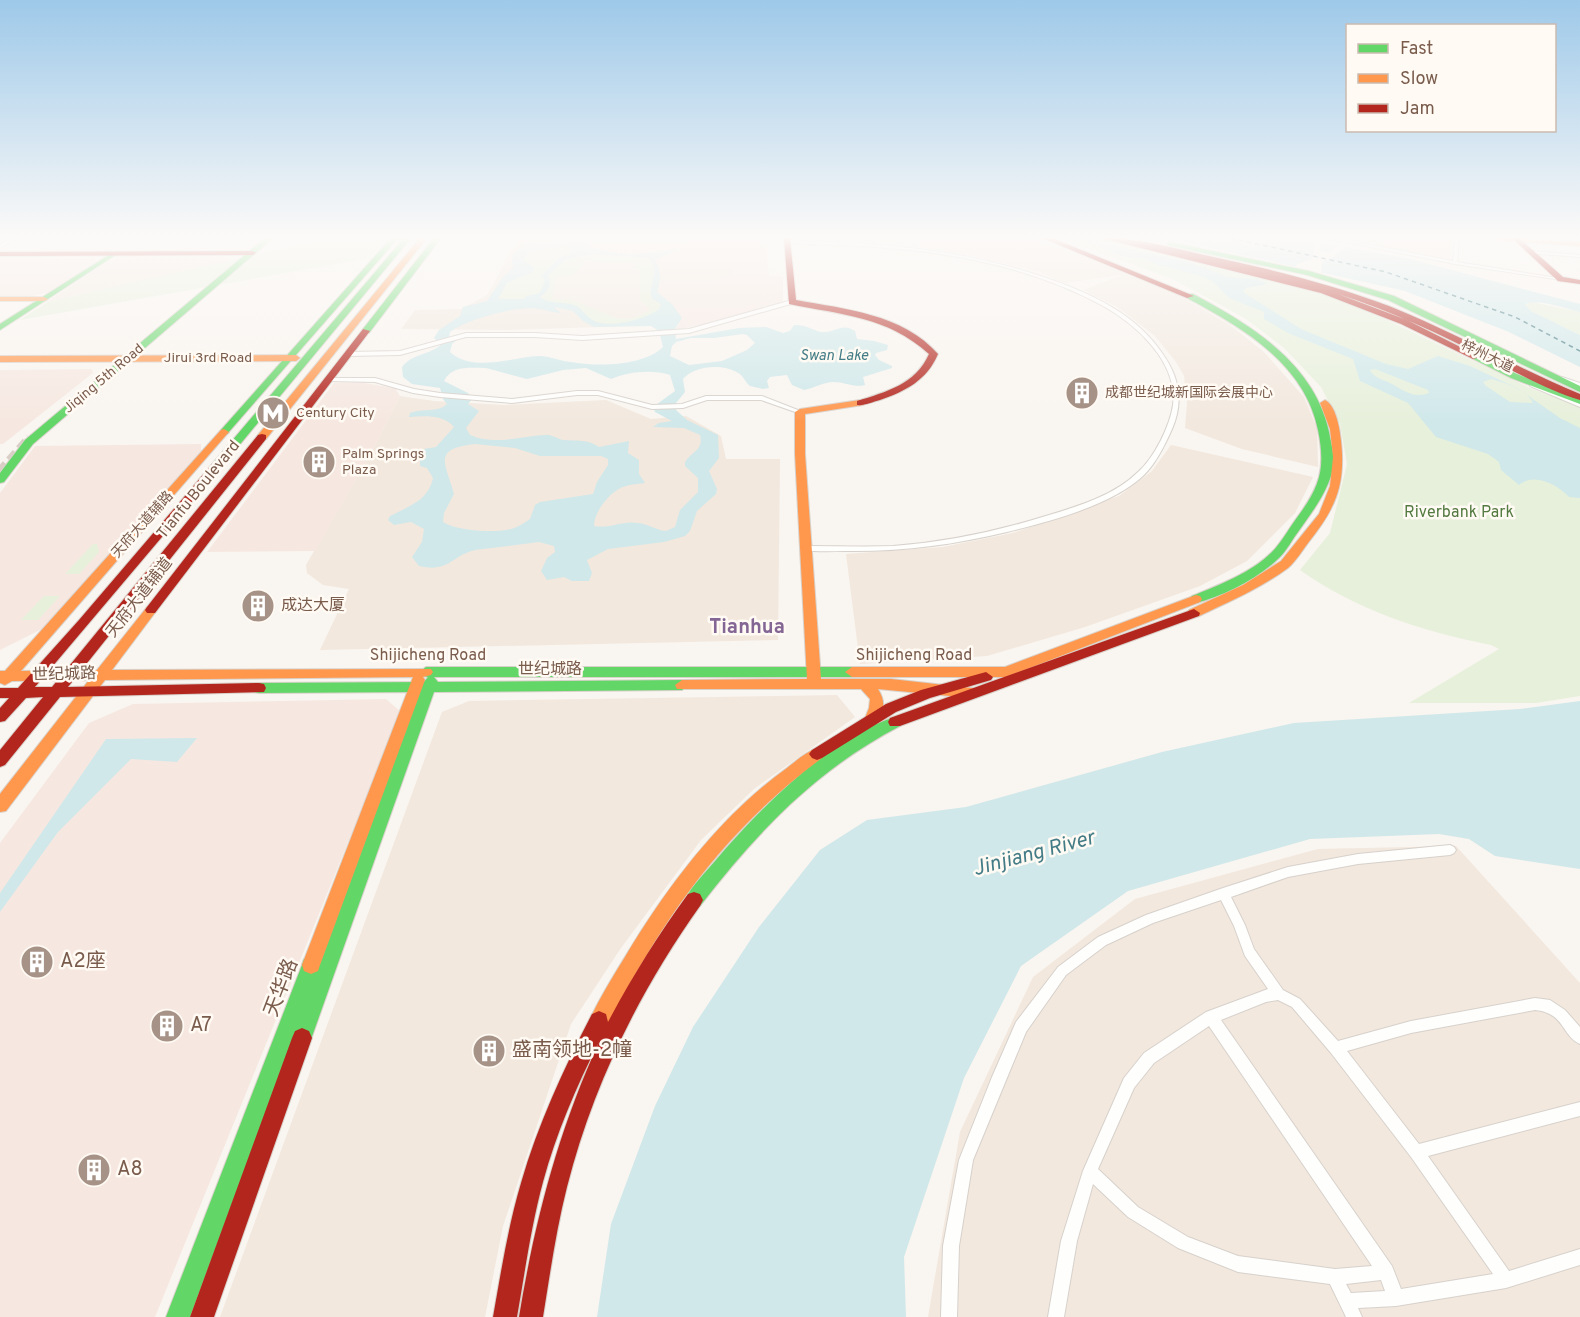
<svg xmlns="http://www.w3.org/2000/svg" width="1580" height="1317" font-family="Overpass,'Noto Sans SC',sans-serif">
<style>
.residential{fill:#f2e8de}
.commercial{fill:#f6e8e1}
.green{fill:#e7f0db;fill-rule:evenodd}
.water{fill:#d0e8ea;fill-rule:evenodd}
.pier{fill:#f9f5f0}
.lines{fill:none;stroke-linecap:round;stroke-linejoin:round}
.ferry{stroke:#437c86;stroke-width:1.5;stroke-dasharray:4.5 4;stroke-linecap:butt}
.secondary-tunnel{stroke:#d9cfc7;stroke-width:10;stroke-dasharray:10 5;stroke-linecap:butt}
.street-casing{stroke:#d7d1cb;stroke-width:2}
.fast-casing{stroke:#d9d2cb;stroke-width:2}
.slow-casing{stroke:#d9d2cb;stroke-width:2}
.jam-casing{stroke:#d9d2cb;stroke-width:2}
.street{fill:#fefefd;fill-rule:evenodd}
.fast{fill:#63d668;fill-rule:evenodd}
.slow{fill:#ff974d;fill-rule:evenodd}
.jam{fill:#b3261e;fill-rule:evenodd}
.labels{text-anchor:middle;dominant-baseline:central;stroke-width:5;stroke-linejoin:round;paint-order:stroke}
.far-street-label{font-size:14px;fill:#7a5c4d;stroke:#fffaf3}
.far-poi-label{font-size:14px;fill:#7a5c4d;stroke:#fffaf3;text-anchor:start}
.far-water-label{font-size:15px;font-style:italic;fill:#437c86;stroke:#fffaf3}
.street-label{font-size:16px;fill:#7a5c4d;stroke:#fffaf3}
.park-label{font-size:16px;fill:#537a41;stroke:#fffaf3}
.poi-label{font-size:16px;fill:#7a5c4d;stroke:#fffaf3;text-anchor:start}
.quarter-label{font-size:20px;font-weight:bold;fill:#846695;stroke:#fffaf3}
.near-poi-label{font-size:20px;fill:#7a5c4d;stroke:#fffaf3;text-anchor:start}
.near-street-label{font-size:20px;fill:#7a5c4d;stroke:#fffaf3}
.near-water-label{font-size:21px;font-style:italic;fill:#437c86;stroke:#fffaf3}
</style>
<rect width="100%" height="100%" fill="#f9f5f0"/>
<!-- residential -->
<path class="residential" d="M519,238H766L768,276L697,324L508,330L401,329L415,310L461,309L487,295Z
M841,238H1034L1116,268L1126,275L1170,290L1230,325L1263,351L1304,397L1317,428L1318,467L1242,449L1185,428L1187,404L1184,376L1176,362L1155,336L1117,307L1083,290L1122,275L1064,283L1040,272L965,254L903,245L841,241Z
M1357,238H1449L1452,241L1450,260L1354,241Z
M126,258H225L230,261L47,302L108,261Z
M400,396L434,401L504,405L606,400L651,419L686,416L721,436L726,459H780L778,640L320,650L349,589L323,585L307,573L306,565L370,455Z
M1171,445L1313,477L1295,513L1247,561L1200,586L1085,627L987,656L860,664L846,554L943,547L1013,533L1119,496L1152,471Z
M837,695L855,717L754,789L701,840L621,948L571,1024L503,1226L485,1317H220L442,712L469,701Z
M1456,846L1580,983V1317H928L960,1132L1033,977L1135,899L1318,849Z"/>
<!-- commercial -->
<path class="commercial" d="M586,238H692L691,247L628,255L592,250L584,243Z
M96,258V262L51,292L28,297L0,296V259Z
M742,265H768L769,276L783,277V303L720,321L675,330L679,324L675,310L672,304L658,294L660,282L712,281L728,276Z
M92,369L93,373L3,444H0V370Z
M334,383H364L395,388L400,396L371,453L315,551L207,552Z
M201,444V452L42,629L0,650V493L35,446Z
M386,699L401,712L155,1317H0V843L89,723L133,704Z"/>
<!-- green -->
<path class="green" d="M332,238H387L370,258L20,320L47,302Z
M1060,238H1096L1303,287L1355,305L1530,388L1580,407V696L1536,703H1409L1499,649L1491,645C1422,631 1358,611 1300,570L1330,533L1347,464L1340,424L1321,387L1284,348L1246,319L1173,279Z
M566,245L572,252L559,258L541,276L545,280L540,293L526,296L524,299L498,300L507,283L533,272L532,265L523,260L527,253Z
M593,254L648,258C661,272 647,283 652,299L661,304L659,310C642,321 615,328 595,321C587,319 584,310 576,306C565,301 550,305 540,296L546,294L550,285L549,273L563,261ZM587,259L604,263H637L632,267L640,270V300L651,310L631,319L616,318L572,300L552,299L555,277L573,275Z
M1532,302L1580,312V335L1531,311L1525,304Z
M93,544H97L99,552L79,574H65Z
M44,596H60L38,620H21Z"/>
<!-- water -->
<path class="water" d="M558,238H586L584,243L587,247L628,255L676,250L654,260C662,269 661,281 657,292L672,304L682,318L675,329L676,339L739,328L766,327L783,333L790,331L794,325C809,325 813,331 822,332C835,333 842,322 855,331L857,339L874,341L888,345L887,350L876,353L875,355L879,360L892,366V368L863,377L865,385C854,388 845,382 834,382C823,382 815,388 804,390L792,385L787,375L770,377L767,381L769,388L763,389L750,386C746,383 744,378 741,375C726,363 695,365 683,379L685,392L676,403V410L687,420L718,435L719,458L709,471L717,489L716,494L697,511L690,531L685,536L664,542L608,549L587,560L592,573L589,581H572L564,577L547,580L541,571L547,558L555,552L554,546L539,542L475,550C451,556 449,573 419,566L412,557L422,542L424,529L411,522L394,525L388,520L390,516C409,506 428,501 433,478L427,468L420,466V459L394,457L393,454L436,447L454,427C443,414 424,416 409,417L410,413C423,408 438,413 447,404L443,399L440,388L412,384L403,377L402,367C413,353 430,355 442,344L434,338L439,330L460,316L463,307L487,301L503,277L513,268L512,256C528,235 540,248 561,244ZM566,245L571,252L559,258L541,276L545,280L540,293L526,296L524,299H498L507,283L533,272L534,267L523,260L527,253ZM593,254L649,258C661,272 647,283 652,299L661,304L659,309C645,320 606,330 591,319C586,316 582,309 577,306C565,301 551,305 540,297C549,291 552,285 548,275L566,260ZM554,307L573,311L583,321L594,327L651,326L659,331L663,347C644,366 597,367 571,362C560,361 550,356 539,356C512,357 473,373 450,352L452,344L457,340L449,337L450,332C467,319 519,305 539,309C546,310 554,313 561,313ZM743,334L747,335L755,343L747,350L722,361L689,365L670,356L672,346L676,342L691,338H714ZM486,368L527,379L563,370L586,368L611,379C627,372 652,369 670,375L675,391L653,407L655,412L672,421L659,423L653,427L684,428L700,435C704,450 692,451 685,462V466L698,478V492L680,510L675,527L666,531C656,530 648,524 638,523C623,520 610,529 594,526C594,511 611,490 626,486C632,484 639,484 645,483L639,474V460L628,453L629,441L599,447C588,439 577,441 563,440C557,439 551,434 545,435C520,436 495,446 470,435L466,428L479,411L468,404L472,399L468,393L444,381C452,365 470,368 486,368ZM475,444L515,448L540,456H601L608,459V465L597,482L593,494L540,502L535,505L530,519C525,522 520,526 514,528C498,534 457,531 443,522L444,513L454,494C445,462 432,449 475,444Z
M1082,238L1188,262L1229,277L1257,279L1266,283L1264,285L1246,288L1243,292L1301,329L1386,364L1408,369L1438,356L1470,366L1517,388L1560,418L1580,428V498L1569,497C1558,485 1534,472 1519,485L1501,470L1499,462L1488,454L1436,437L1408,403L1360,381L1353,359L1288,333L1264,319V312L1229,298L1212,281L1198,275L1158,265L1145,259L1121,256ZM1375,369L1428,390L1429,393C1412,399 1404,390 1390,383C1382,379 1374,378 1370,370ZM1491,379C1505,383 1526,389 1533,403L1510,402L1486,386L1483,382Z
M1166,238H1297L1410,259L1580,304V312C1563,308 1541,299 1525,304L1531,311L1580,335V367L1509,332L1405,291Z
M1580,701V869L1495,856L1469,839L1439,834L1310,839L1128,891L1021,966L964,1078L904,1257L906,1317H597L611,1224L655,1106L693,1027L759,927L820,850L867,820L966,807L1162,752L1294,723L1520,709Z
M197,738L177,762L131,759L58,832L0,912V893L106,739Z"/>
<!-- pier -->
<path class="pier" d="M1316,239L1322,240L1319,250L1325,253L1332,251L1341,243L1348,245L1332,258L1322,262L1321,275L1295,267L1297,264L1312,259Z"/>
<g class="lines">
<!-- ferry -->
<path class="ferry" d="M1230,238L1386,272L1515,317L1580,351"/>
<!-- secondary-tunnel -->
<path class="secondary-tunnel" d="M0,472L30,438"/>
<!-- street casing -->
<g class="street-casing">
<path id="street" d="M11,238H17L0,248V245Z
M1334,238L1453,261L1455,241L1453,238H1457L1459,241L1457,262L1563,279L1561,280L1455,264L1336,240Z
M787,241C878,242 968,249 1055,281C1096,296 1136,315 1162,353C1179,376 1184,402 1172,429C1165,445 1156,463 1144,475C1113,505 1048,522 1007,532C953,545 900,552 845,551C832,551 817,552 804,550L803,548L807,546C836,546 865,547 893,546C947,542 998,531 1049,515C1079,506 1115,495 1138,472C1154,458 1170,426 1173,405C1178,362 1137,325 1103,306C1029,265 941,250 858,246C834,244 809,245 785,243Z
M1530,251L1580,255V257L1528,253Z
M792,300L795,302L794,303L689,333L582,340L535,337H466L400,355L349,356L346,354L349,352L400,351L466,333H535L582,336L689,329Z
M1562,377L1580,383V387L1560,380V378Z
M328,378H375L414,389L440,393L512,399L577,391H598L652,405L682,404L706,396H762L803,412L798,413L761,400H707L683,408L652,409L598,395H577L512,403L440,397L413,393L375,382L326,381V379Z
M1530,384H1534L1580,403V407L1530,386Z
M1450,845L1454,847L1456,850L1454,853L1450,855L1358,864L1288,877L1231,897L1245,925L1254,949L1283,990L1300,999L1338,1041L1411,1021L1535,998L1550,1000L1565,1010L1580,1027V1044C1561,1035 1565,1013 1535,1010L1411,1033L1347,1051L1419,1144L1580,1102V1116L1428,1156L1509,1271L1580,1249V1265L1506,1288L1396,1306L1358,1308L1362,1317H1346L1330,1284L1238,1272L1178,1248L1128,1217L1093,1184L1077,1241L1064,1317H1048L1061,1241L1083,1171L1124,1078L1144,1053L1206,1012L1268,989L1245,956L1234,926L1221,900L1153,923L1106,945L1066,975L1026,1032L973,1160L959,1246L957,1317H941L943,1246L959,1160L992,1077L1016,1022L1058,967L1098,937L1146,915L1223,888L1288,867L1358,854ZM1278,1000L1292,1007L1331,1053L1411,1157L1493,1274L1401,1289L1392,1266L1221,1020L1266,1002ZM1209,1026L1372,1266L1335,1269L1238,1256L1188,1237L1138,1207L1098,1169L1134,1088L1154,1063ZM1381,1280L1385,1291L1351,1293L1346,1284Z"/>
</g>
<!-- fast casing -->
<g class="fast-casing">
<path id="fast" d="M265,238H273L33,444L4,482L0,483V473L25,440Z
M391,238H398L227,434H221V430Z
M404,238H411L222,466H214V462Z
M434,238H441L369,333H363V329Z
M1333,238H1339V239L1336,241Z
M1169,242L1309,271L1394,296L1580,386V392L1388,300L1307,275L1167,245Z
M112,253L117,254L0,330V324Z
M1187,294H1193C1251,325 1314,363 1329,432C1331,443 1335,457 1333,468C1328,492 1312,512 1298,532C1292,540 1287,550 1280,557C1259,578 1224,596 1196,603L1192,602L1190,599L1192,596C1219,585 1251,573 1272,552C1281,543 1288,530 1296,519C1320,487 1326,469 1318,430C1305,364 1242,327 1187,298Z
M1476,354L1517,374L1580,398V404L1511,378L1473,359L1472,357Z
M426,667H852L859,672L852,677H434L438,682L682,680L689,685L682,690L434,692L309,1045L302,1048L295,1045L293,1039L190,1317H166L302,965L304,959L311,956L318,959L320,964L420,692L259,693L254,692L252,688L254,684L259,683L424,682L428,677L421,675L419,672Z
M895,717L900,718L902,722L900,726C816,770 758,831 700,906L694,908L688,906L685,900C692,885 706,872 716,860C758,810 832,736 895,717Z"/>
</g>
<!-- slow casing -->
<g class="slow-casing">
<path id="slow" d="M420,238H427L266,439H258V435Z
M1493,238L1580,242V246L1496,240Z
M0,297H44L48,299L44,301H0Z
M0,356L296,355L300,358L296,361L0,362Z
M860,400L865,403L863,405L805,414V454L821,679H891L971,688L976,689L978,693L976,697L971,698L878,689C886,702 884,709 877,722H867L865,718L869,708L870,699L861,689H677L675,685L682,680L807,679L795,454V412L800,409Z
M1325,400C1336,405 1340,430 1341,441C1346,486 1335,509 1308,543C1302,551 1296,561 1288,568C1261,588 1229,602 1199,616H1189L1188,613L1189,610L1243,585L1281,561L1319,514L1330,486L1333,457L1330,429L1320,403Z
M224,429L229,432L227,434L21,671L97,670L147,607L151,606L157,610L112,670L431,669L433,672L431,675L423,677L425,680L320,965L318,971L311,974L304,971L302,965L413,677L105,680L6,811L0,812V794L89,680L12,681L5,685L0,683V671H5L221,430Z
M1196,595L1200,596L1202,599L1200,602L1006,677H852L845,672L852,667H1005Z
M817,748L822,750L825,754L822,758C720,834 664,917 606,1028L599,1031L592,1028L589,1021C599,999 612,978 625,957C667,887 719,817 787,768C796,761 806,752 817,748Z"/>
</g>
<!-- jam casing -->
<g class="jam-casing">
<path id="jam" d="M784,238H790L796,300C845,309 903,314 938,354C927,380 906,391 880,400C872,402 864,406 857,405V401C886,392 916,384 929,354C887,316 842,315 789,304Z
M1042,238H1052L1194,296L1187,298Z
M1101,238C1138,238 1173,248 1209,256C1270,269 1331,284 1389,306C1454,332 1515,367 1580,394V400C1549,391 1520,374 1491,360C1441,335 1392,311 1338,294L1407,320L1480,357L1473,359L1401,324L1321,293Z
M1512,238H1519L1563,277L1580,280V284L1558,281Z
M0,252L253,251L256,253L253,255L0,256Z
M363,329L370,331L155,613H147L145,610L147,607Z
M262,434L266,435V439L68,687L259,683L264,684L266,688L264,692L60,697L5,765L0,767V750L43,697L26,698L5,721L0,722V708L9,698H0V688H18L79,620L214,462H222V466L35,687H52L258,435Z
M1194,609L1200,613L1199,616L900,726H890L888,722L890,718Z
M986,672L993,677L991,680L930,698L896,712L822,758L817,760L812,758L809,754L812,750L886,704L921,690Z
M694,892L700,894L703,900L700,906C639,992 593,1085 567,1187C556,1230 550,1274 543,1317H519C535,1220 558,1132 599,1042C576,1087 556,1134 543,1182C531,1226 525,1272 517,1317H493C501,1272 508,1227 521,1183C538,1124 564,1068 592,1014L599,1011L606,1014L608,1022C632,977 658,935 688,894Z
M302,1028L309,1031L312,1038L214,1317H190L292,1038L295,1031Z"/>
</g>
<!-- street -->
<use href="#street" class="street"/>
<!-- fast -->
<use href="#fast" class="fast"/>
<!-- slow -->
<use href="#slow" class="slow"/>
<!-- jam -->
<use href="#jam" class="jam"/>
</g>
<!-- sky -->
<linearGradient id="sky" x2="0" y2="1"><stop stop-color="#9ec9e9"/><stop offset="0.56" stop-color="#fcfaf8"/><stop offset="1" stop-color="#fcfaf8" stop-opacity="0"/></linearGradient>
<rect width="1580" height="423" fill="url(#sky)"/>
<!-- icons -->
<defs>
<g id="building-disc" transform="scale(1.725)"><circle r="9.5" fill="#a69286" stroke="#fffaf3"/><path d="M-4-6H4V6H1V3H-1V6H-4ZM-2.5-4.3h1.7v1.8h-1.7ZM.8-4.3h1.7v1.8H.8ZM-2.5-1h1.7V.8h-1.7ZM.8-1h1.7V.8H.8Z" fill="#fff"/></g>
<g id="metro-disc" transform="scale(1.725)"><circle r="9.5" fill="#a69286" stroke="#fffaf3"/><path d="M-5.5 5V-5H-3L0 0L3-5H5.5V5H3V-.5L0 4L-3-.5V5Z" fill="#fff"/></g>
</defs>
<g fill-rule="evenodd">
<use href="#building-disc" x="1082" y="393"/>
<use href="#metro-disc" x="273" y="413"/>
<use href="#building-disc" x="319" y="462"/>
<use href="#building-disc" x="258" y="606"/>
<use href="#building-disc" x="37" y="962"/>
<use href="#building-disc" x="167" y="1026"/>
<use href="#building-disc" x="489" y="1051"/>
<use href="#building-disc" x="94" y="1170"/>
</g>
<g class="labels">
<!-- far-street labels -->
<g class="far-street-label">
<text transform="translate(1487 357) rotate(26)">梓州大道</text>
<text x="208" y="358">Jirui 3rd Road</text>
<text transform="translate(104 379) rotate(-40)">Jiqing 5th Road</text>
<text transform="translate(143 525) rotate(-48)">天府大道辅路</text>
</g>
<!-- far-poi labels -->
<g class="far-poi-label">
<text x="1105" y="393">成都世纪城新国际会展中心</text>
<text x="296" y="413">Century City</text>
<text x="342" y="454">Palm Springs<tspan x="342" dy="16">Plaza</tspan></text>
</g>
<!-- far-water labels -->
<g class="far-water-label">
<text x="834" y="356">Swan Lake</text>
</g>
<!-- street labels -->
<g class="street-label">
<text transform="translate(199 490) rotate(-51)">Tianfu Boulevard</text>
<text transform="translate(140 598) rotate(-52)">天府大道辅道</text>
<text x="428" y="656">Shijicheng Road</text>
<text x="914" y="656">Shijicheng Road</text>
<text x="550" y="670">世纪城路</text>
<text transform="translate(64 675) rotate(-2)">世纪城路</text>
</g>
<!-- park labels -->
<g class="park-label">
<text x="1459" y="513">Riverbank Park</text>
</g>
<!-- poi labels -->
<g class="poi-label">
<text x="281" y="606">成达大厦</text>
</g>
<!-- quarter labels -->
<g class="quarter-label">
<text x="747" y="628">Tianhua</text>
</g>
<!-- near-poi labels -->
<g class="near-poi-label">
<text x="60" y="962">A2座</text>
<text x="190" y="1026">A7</text>
<text x="512" y="1051">盛南领地-2幢</text>
<text x="117" y="1170">A8</text>
</g>
<!-- near-street labels -->
<g class="near-street-label">
<text transform="translate(282 988) rotate(-69)">天华路</text>
</g>
<!-- near-water labels -->
<g class="near-water-label">
<text transform="translate(1034 854) rotate(-15)">Jinjiang River</text>
</g>
</g>
<!-- legend -->
<rect x="1346" y="24" width="210" height="108" fill="#fffaf3" stroke="#cabbb1" stroke-width="1.5"/>
<rect x="1358" y="44" width="30" height="9" fill="#63d668" stroke="#cabbb1" stroke-width="1.5"/>
<text x="1400" y="54" font-size="18" fill="#7a5c4d">Fast</text>
<rect x="1358" y="74" width="30" height="9" fill="#ff974d" stroke="#cabbb1" stroke-width="1.5"/>
<text x="1400" y="84" font-size="18" fill="#7a5c4d">Slow</text>
<rect x="1358" y="104" width="30" height="9" fill="#b3261e" stroke="#cabbb1" stroke-width="1.5"/>
<text x="1400" y="114" font-size="18" fill="#7a5c4d">Jam</text>
</svg>
